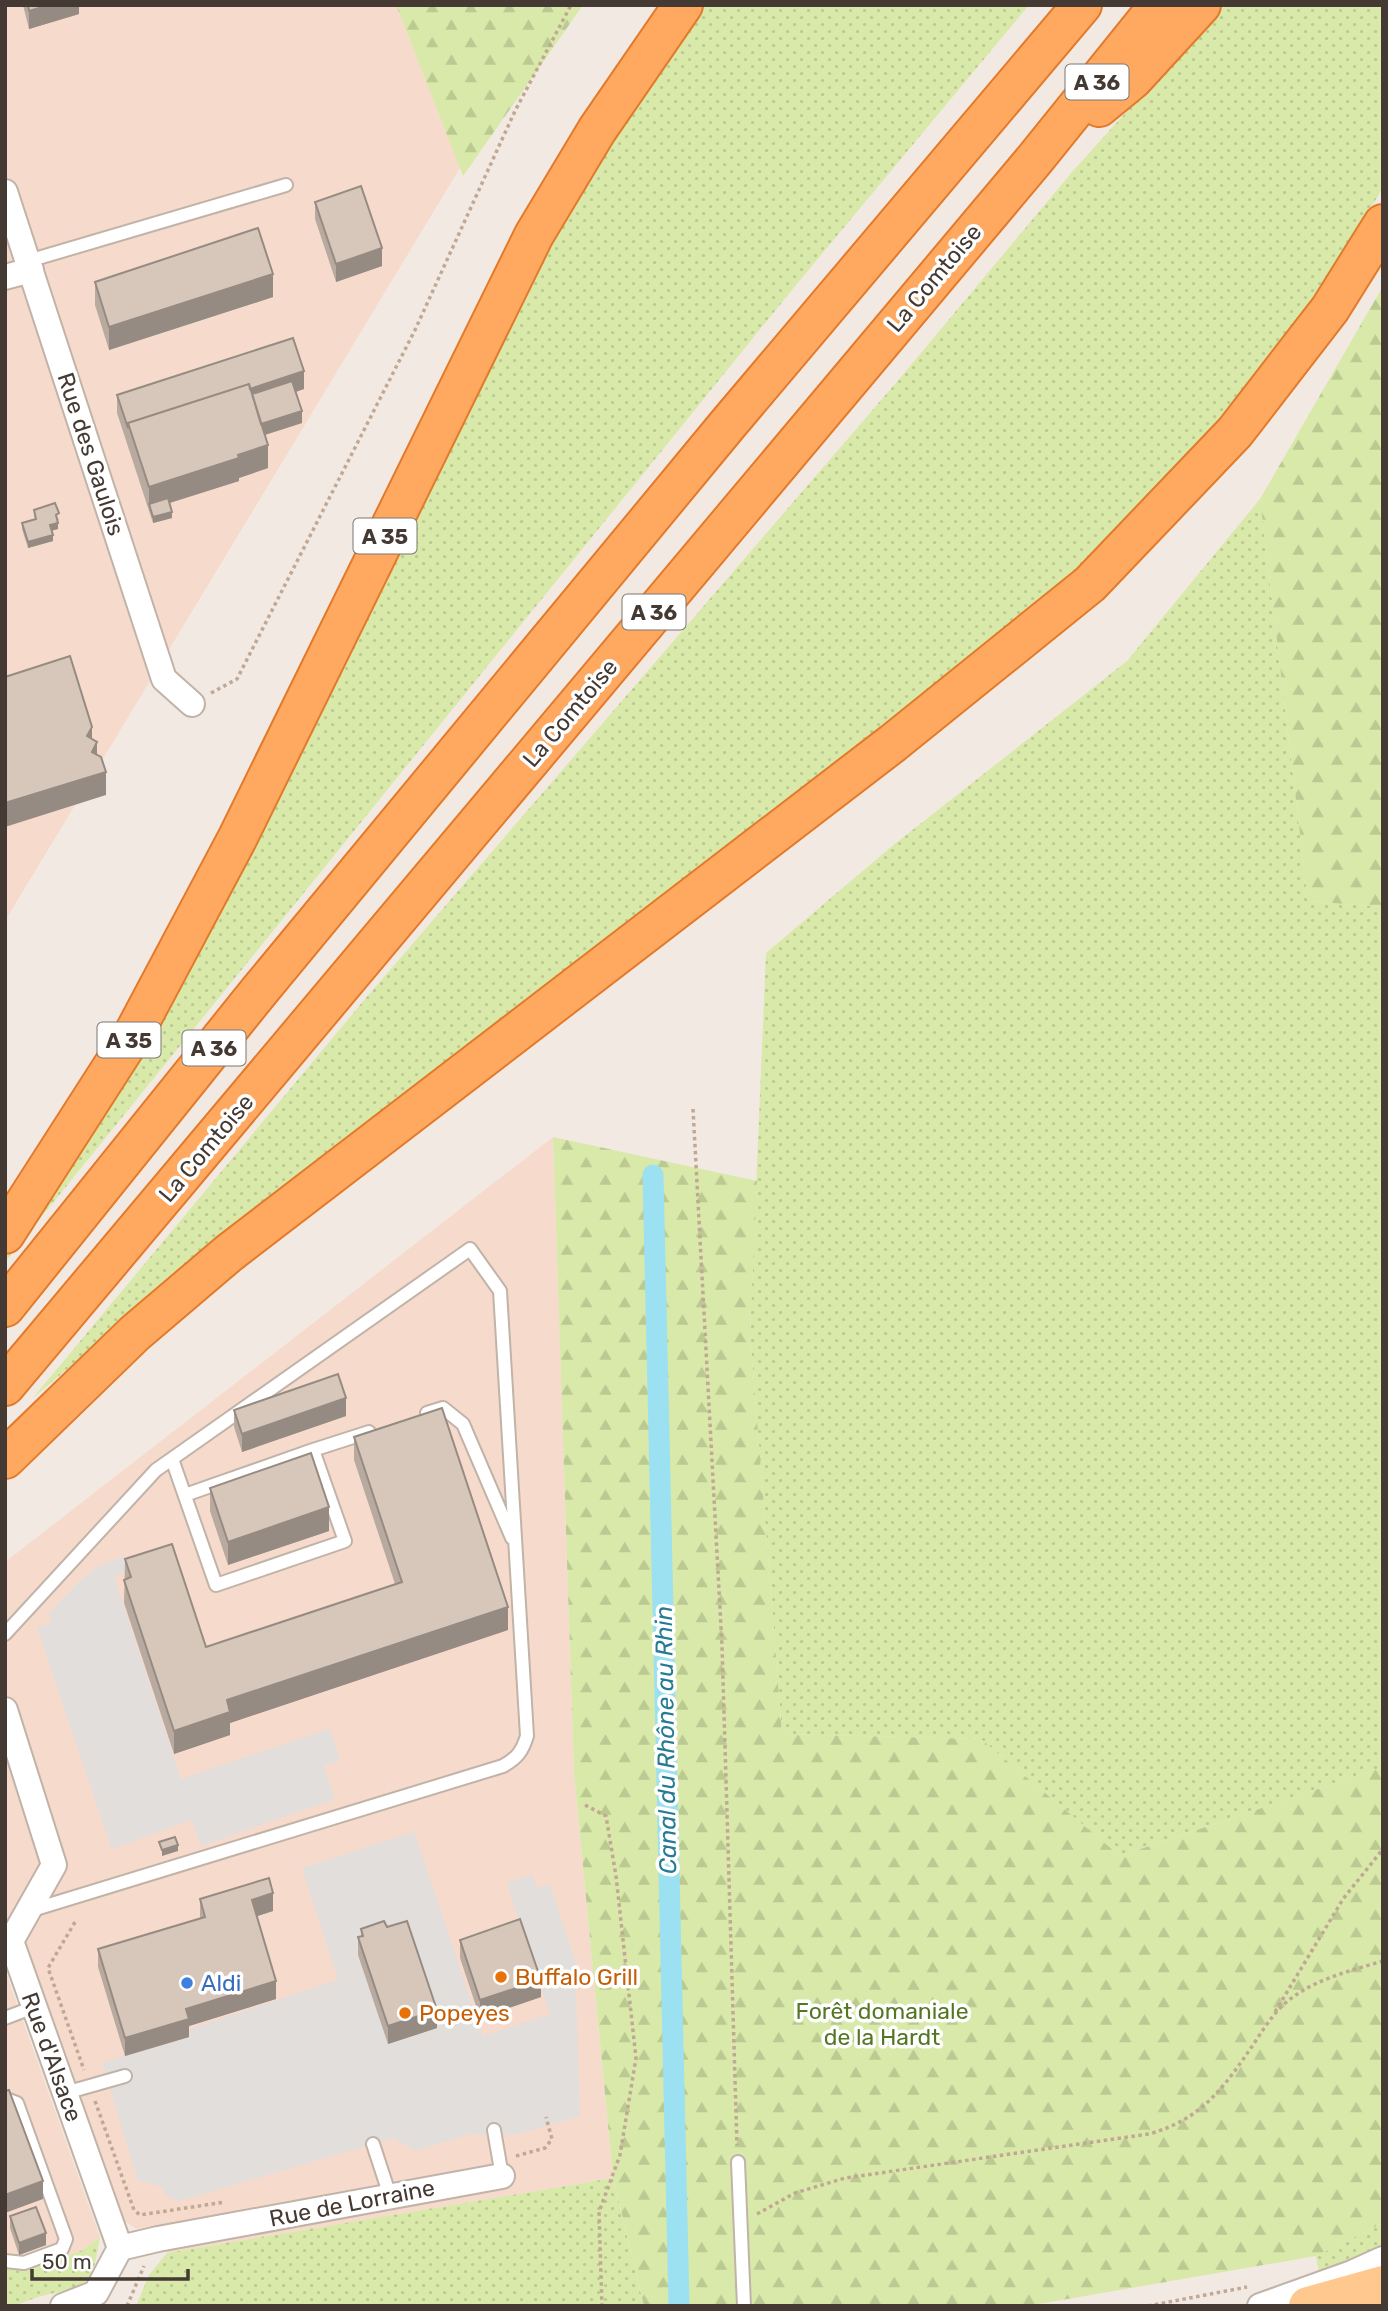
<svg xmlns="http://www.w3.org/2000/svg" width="1388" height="2311" font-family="Rubik,sans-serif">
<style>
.commercial{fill:#f6dbcc}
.grass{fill:url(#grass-dots)}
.forest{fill:url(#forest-firs)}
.parking{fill:#e2dedb}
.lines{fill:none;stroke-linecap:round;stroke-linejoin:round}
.canal{stroke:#9be1f2;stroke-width:21}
.service-casing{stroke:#c1b3a8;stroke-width:16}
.minor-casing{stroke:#c1b3a8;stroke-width:28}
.primary-casing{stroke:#e8a05b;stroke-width:42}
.motorway-casing{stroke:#e37a2b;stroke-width:42}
.path{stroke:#c0a895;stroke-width:3.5;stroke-dasharray:3.5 3.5;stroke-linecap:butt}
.service{stroke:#fff;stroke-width:12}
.minor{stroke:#fff;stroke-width:24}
.primary{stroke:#ffc88e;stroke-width:38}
.motorway{stroke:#ffa960;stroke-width:38}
.wall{fill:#b9aaa0}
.shaded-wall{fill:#968b82}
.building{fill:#d7c6ba;stroke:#968b82;stroke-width:2}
.food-dot{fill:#e8710a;stroke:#fff;stroke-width:2.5}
.shop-dot{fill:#3f7fe0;stroke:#fff;stroke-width:2.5}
.labels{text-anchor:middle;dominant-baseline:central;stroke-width:7;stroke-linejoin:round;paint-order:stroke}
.shield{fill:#fff;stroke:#7c7470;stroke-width:2}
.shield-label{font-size:21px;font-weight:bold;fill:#443933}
.street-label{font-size:23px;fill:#443933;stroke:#fff}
.food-label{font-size:23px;fill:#c56008;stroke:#fff;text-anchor:start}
.shop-label{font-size:23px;fill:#366cbe;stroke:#fff;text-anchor:start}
.park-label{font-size:23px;fill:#557724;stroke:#fff}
.water-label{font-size:24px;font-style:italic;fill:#247b93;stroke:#fff}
</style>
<defs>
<pattern id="grass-dots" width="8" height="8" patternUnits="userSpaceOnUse" patternTransform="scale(1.75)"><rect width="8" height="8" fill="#d9e9a9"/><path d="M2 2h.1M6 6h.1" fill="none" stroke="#bbc992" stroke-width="1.8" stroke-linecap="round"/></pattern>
<pattern id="forest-firs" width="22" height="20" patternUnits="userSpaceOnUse" patternTransform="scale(1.75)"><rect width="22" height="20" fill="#d9e9a9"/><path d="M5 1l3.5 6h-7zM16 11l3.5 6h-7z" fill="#bbc992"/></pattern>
</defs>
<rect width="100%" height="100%" fill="#f2eae2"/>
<!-- commercial -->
<path class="commercial" d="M5,5H396L460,168L5,921Z
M553,1137L574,1773L613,2178L167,2253L164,2225L136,2229L123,2220L5,1940V1562Z
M5,1970L100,2237L81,2251L22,2271L5,2269Z"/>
<!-- grass -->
<path class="grass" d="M695,5H1029L796,285L5,1262V1250L544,241Z
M1223,5H1383V188L1312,302L1223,419L1078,568L881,732L219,1239L32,1399L365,999L901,377L1072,172Z
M1260,499L1308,901L1383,907V1767L1120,1856L981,1739L782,1734L750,1331L766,953L891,847L1127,661Z
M613,2178L644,2306H136L149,2275L167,2253Z
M1383,2223V2306H1325L1316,2256Z
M100,2237C92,2287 89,2284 42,2296C30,2299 18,2306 5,2306V2269L22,2271L81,2251Z"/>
<!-- forest -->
<path class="forest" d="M396,5H583L463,176Z
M1383,286V907L1308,901L1260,499Z
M553,1137L757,1181L750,1331L782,1734L981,1739L1120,1856L1383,1767V2223L1316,2256L1033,2305L644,2306L613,2177L574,1773Z"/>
<!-- parking -->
<path class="parking" d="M124,1556L129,1570L114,1577L181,1779L330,1729L340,1761L324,1766L335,1799L201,1846L191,1820L112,1849L37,1628L52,1622L49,1613L81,1580L99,1566Z
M414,1832L483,2036L550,2014L507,1883L532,1874L537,1888L550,1884L575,1960L580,2116L515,2135L470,2134L416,2151L393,2138L179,2201L167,2196L161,2186L138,2181L102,2063L189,2037L190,2029L338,1980L302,1868Z"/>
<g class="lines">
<!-- canal -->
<path class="canal" d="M653,1175L679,2306"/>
<!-- service casing -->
<g class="service-casing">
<path id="service" d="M28,261L286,185
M427,1413L443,1408L463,1424L512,1538
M313,1450L369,1432
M172,1459L216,1585L345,1541L313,1450L185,1495
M5,1634L156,1470L470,1249L500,1291L527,1736C522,1752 517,1758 503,1766L29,1911
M5,2018L34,2007
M65,2093L125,2076
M5,2102L9,2100L17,2103L66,2239L62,2249L24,2263L5,2261
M494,2130L502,2176
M373,2144L390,2196
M738,2162L744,2306"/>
</g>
<!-- minor casing -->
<g class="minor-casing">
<path id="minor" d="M5,192L164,679L192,704
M5,277L31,270
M5,1710L54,1865L11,1941L120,2248L96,2293L63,2306
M120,2248L158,2239L502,2176
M1260,2306L1352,2273L1383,2259"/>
</g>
<!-- primary casing -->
<g class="primary-casing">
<path id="primary" d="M1308,2306L1383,2285"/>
</g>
<!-- motorway casing -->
<g class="motorway-casing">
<path id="motorway" d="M1099,107L1133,79L1201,5
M5,1234L134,1033L238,837L534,235L597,130L683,5
M5,1307L260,990L728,424L1082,5
M5,1386L1035,159L1159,5
M5,1459L135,1333L229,1253L893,743L1090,584L1235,432L1330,309L1383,224"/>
</g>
<!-- path -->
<path class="path" d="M211,693L237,679L415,330L515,111L571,5
M693,1109L722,1646L737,2145
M585,1805L606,1816L616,1876L636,2058L620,2155L599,2212L602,2306
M75,1922L48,1968L84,2070
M1275,2012L1343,1899L1383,1849
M95,2101L134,2210L140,2215L225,2202
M516,2156L545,2148L552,2139L546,2117
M757,2214L795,2193L845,2178L1149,2134C1203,2119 1225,2086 1255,2042C1266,2025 1277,2008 1293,1997C1319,1978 1353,1970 1383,1961
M127,2306L144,2266
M1148,2306L1247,2287"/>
<!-- service -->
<use href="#service" class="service"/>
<!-- minor -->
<use href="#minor" class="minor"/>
<!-- primary -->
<use href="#primary" class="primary"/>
<!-- motorway -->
<use href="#motorway" class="motorway"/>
</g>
<!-- wall -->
<path class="wall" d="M23,5H79V14L29,29Z
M315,202L382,266L336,282L315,219Z
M95,282L273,297L109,350L95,305Z
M304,389L296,392L302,423L265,435L268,468L239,478V481L170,503L172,518L153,523L117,413V395Z
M34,510L59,519L58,520V529L51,531L53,541L28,548L22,529V523L35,520Z
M234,1410L346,1416L242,1452L234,1427Z
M354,1437L508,1630L230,1723V1735L174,1754L124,1603L125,1559L206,1647L395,1584L354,1460Z
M210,1488L329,1531L228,1565L210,1511Z
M200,1899L273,1911L257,1916L276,1999L189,2026V2037L125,2056L98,1967V1949L200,1918Z
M387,1927L437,2028L388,2044L358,1955V1937L361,1936V1929Z
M460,1940L541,1997L480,2018L460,1958Z
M10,2216L46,2245L19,2255L10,2228Z"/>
<!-- shaded-wall -->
<path class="shaded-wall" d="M49,5H79V14L29,29V11Z
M382,248V266L336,282V264Z
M273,274V297L109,350V327Z
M304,371V389L252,406L129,428Z
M302,411V423L258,437V425Z
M268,445V468L239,478V481L150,509L149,504V487Z
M172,512V518L153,523V517Z
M58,523V529L50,531V525Z
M53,535V541L28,548V542Z
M92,727V750L87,736Z
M97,742V765L92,752Z
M106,772V795L5,827V803Z
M346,1398V1416L242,1452V1434Z
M329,1507V1531L228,1565V1542Z
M508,1607V1630L230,1723V1735L174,1754V1731L227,1700Z
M178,1845V1851L162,1856V1850Z
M273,1893V1911L252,1918V1900Z
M541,1980V1997L480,2018V2000Z
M276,1981V1999L189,2026V2037L125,2056V2038L186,2009Z
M437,2010V2028L388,2044V2026Z
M43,2181V2199L5,2213V2195Z
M46,2233V2245L19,2255V2243Z"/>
<!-- building -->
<path class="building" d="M28,5H49L29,11Z
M361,186L382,248L336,264L315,202Z
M258,228L273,274L109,327L95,282Z
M293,338L304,371L250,389L249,384L128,423V428L117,395Z
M292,381L302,411L261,424L252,394Z
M249,384L268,445L238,455L239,458L149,487L128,423Z
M168,498L172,512L153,517L149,504Z
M55,503L59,513L56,515L58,523L50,525L53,535L28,542L22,523L36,519L34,510Z
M70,656L92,727L87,736L97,742L92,752L101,757L106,772L5,803V692L6,691L5,677Z
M338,1374L346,1398L242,1434L234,1410Z
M442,1408L508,1607L227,1700L230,1712L174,1731L124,1580L131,1577L125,1559L172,1544L206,1647L402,1582L354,1437Z
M311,1453L329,1507L228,1542L210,1488Z
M175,1837L178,1845L162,1850L159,1842Z
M269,1878L273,1893L252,1900L276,1981L186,2009L189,2019L125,2038L98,1949L205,1917L200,1899Z
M520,1919L541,1980L480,2000L460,1940Z
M384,1921L387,1927L407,1921L437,2010L388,2026L358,1937L363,1936L361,1929Z
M9,2090L43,2181L5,2195V2091Z
M36,2207L46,2233L19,2243L10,2216Z"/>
<!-- markers -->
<g class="food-dot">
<circle cx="501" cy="1977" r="7"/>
<circle cx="405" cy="2013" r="7"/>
</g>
<circle class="shop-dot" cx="187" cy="1983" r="7"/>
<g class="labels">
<!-- shield labels -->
<g class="shield">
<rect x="1065.5" y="64.5" width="63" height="35" rx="5"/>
<rect x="353.5" y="518.5" width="63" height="35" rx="5"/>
<rect x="622.5" y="594.5" width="63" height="35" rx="5"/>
<rect x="97.5" y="1022.5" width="63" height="35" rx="5"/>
<rect x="182.5" y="1030.5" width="63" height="35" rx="5"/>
</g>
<g class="shield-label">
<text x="1097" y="82">A 36</text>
<text x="385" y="536">A 35</text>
<text x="654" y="612">A 36</text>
<text x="129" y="1040">A 35</text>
<text x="214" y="1048">A 36</text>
</g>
<!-- street labels -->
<g class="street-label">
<text transform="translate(934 278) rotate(-50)">La Comtoise</text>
<text transform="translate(91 454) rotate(72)">Rue des Gaulois</text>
<text transform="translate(570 713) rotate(-50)">La Comtoise</text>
<text transform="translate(206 1148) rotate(-50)">La Comtoise</text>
<text transform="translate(52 2057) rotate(70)">Rue d'Alsace</text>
<text transform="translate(352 2203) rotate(-11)">Rue de Lorraine</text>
</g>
<!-- food labels -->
<g class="food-label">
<text x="515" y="1977">Buffalo Grill</text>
<text x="419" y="2013">Popeyes</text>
</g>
<!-- shop labels -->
<g class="shop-label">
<text x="201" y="1983">Aldi</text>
</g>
<!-- park labels -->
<g class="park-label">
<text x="882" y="2011">Forêt domaniale<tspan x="882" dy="26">de la Hardt</tspan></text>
</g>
<!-- water labels -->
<g class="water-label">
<text transform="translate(666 1740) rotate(-91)">Canal du Rhône au Rhin</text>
</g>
</g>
<!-- border -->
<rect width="1388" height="2311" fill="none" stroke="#443933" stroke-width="14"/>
<!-- scale -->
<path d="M32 2269v10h156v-10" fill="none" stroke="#443933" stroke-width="3.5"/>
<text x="42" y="2269" font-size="21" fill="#443933" stroke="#ffffff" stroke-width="5" paint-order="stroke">50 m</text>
</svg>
